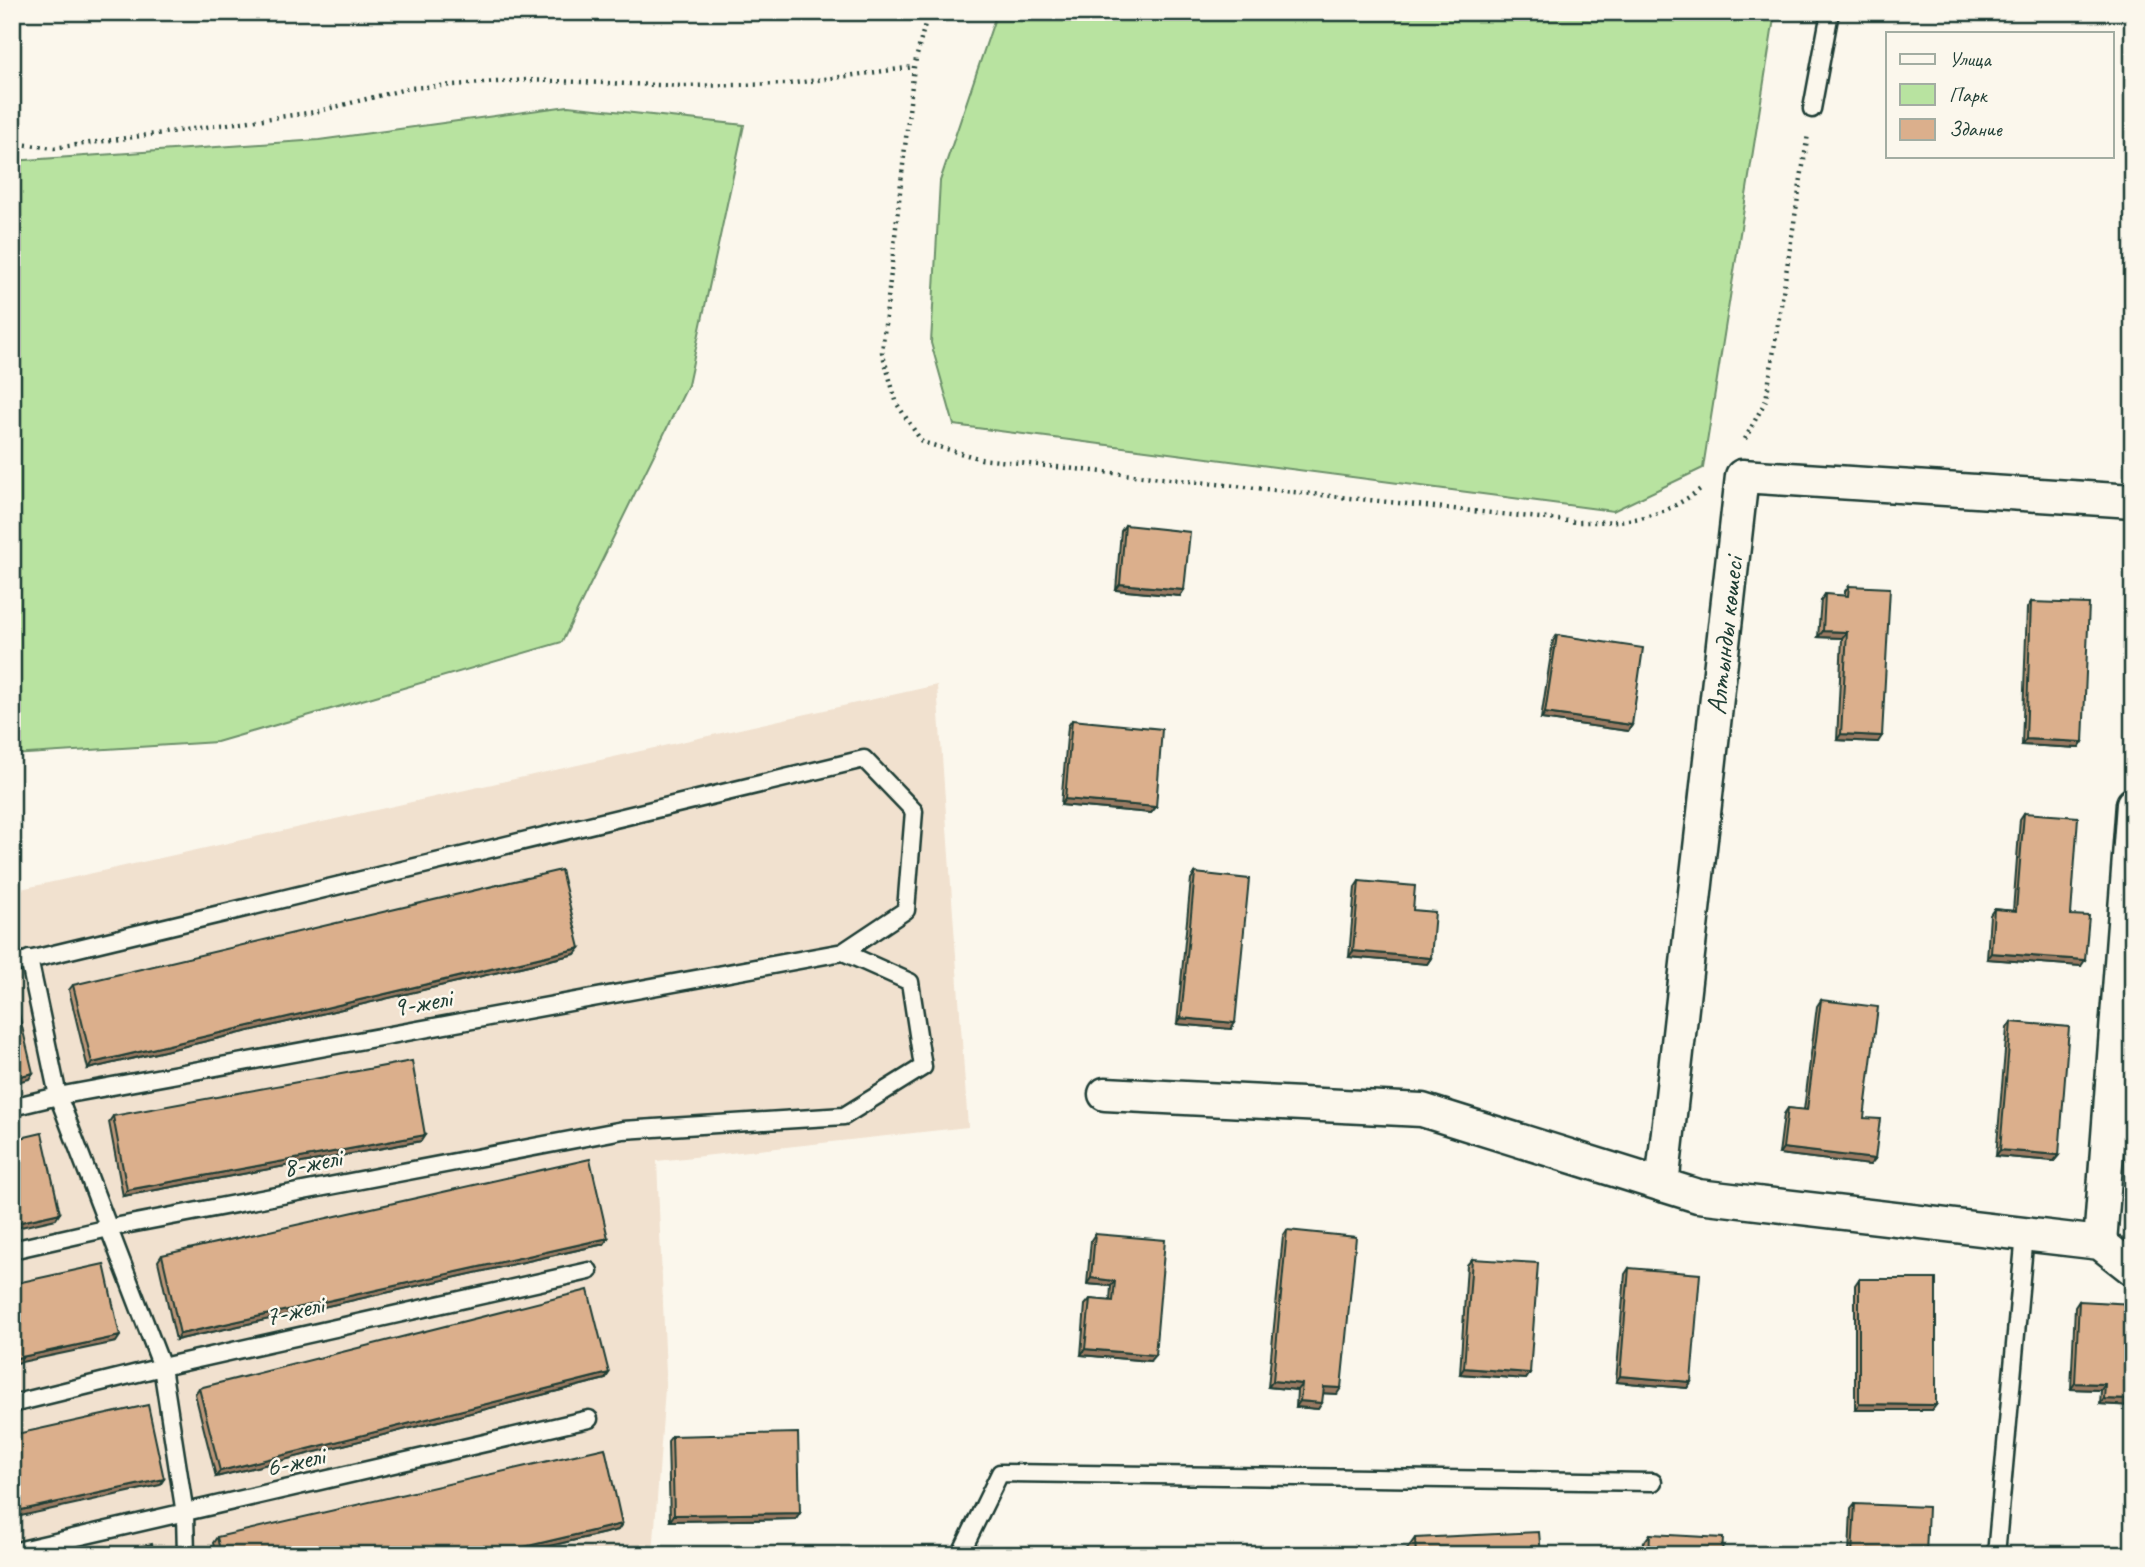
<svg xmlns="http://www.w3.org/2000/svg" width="2145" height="1567" font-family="Caveat,sans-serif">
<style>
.built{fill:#f1e1cf}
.green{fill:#b8e3a0;stroke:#6c906a;stroke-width:2}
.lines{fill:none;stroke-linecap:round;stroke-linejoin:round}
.service-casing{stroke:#1f3d34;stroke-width:21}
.minor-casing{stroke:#1f3d34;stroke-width:37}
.path{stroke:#1f3d34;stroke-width:4.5;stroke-dasharray:2 5;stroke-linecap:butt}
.service{stroke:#fbf7ec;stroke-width:16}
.minor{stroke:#fbf7ec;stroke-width:32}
.wall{fill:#bc9678;stroke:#1f3d34;stroke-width:2}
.shaded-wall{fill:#997a62;stroke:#1f3d34;stroke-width:2}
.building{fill:#dbaf8c;stroke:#1f3d34;stroke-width:2}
.labels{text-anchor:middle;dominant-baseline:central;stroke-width:5;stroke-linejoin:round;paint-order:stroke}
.street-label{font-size:28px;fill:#1f3d34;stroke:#fbf7ec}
</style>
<rect width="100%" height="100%" fill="#fbf7ec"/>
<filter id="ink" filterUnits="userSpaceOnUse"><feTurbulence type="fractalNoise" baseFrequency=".0143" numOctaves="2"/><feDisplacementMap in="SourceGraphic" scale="14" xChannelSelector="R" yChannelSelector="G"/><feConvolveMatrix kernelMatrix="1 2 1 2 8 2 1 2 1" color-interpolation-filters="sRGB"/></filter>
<g filter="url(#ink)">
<!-- built -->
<path class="built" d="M937,685L968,1127L657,1161L666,1374L653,1555H12V891Z"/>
<!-- green -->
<path class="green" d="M997,12H1775L1703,468L1613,511L954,425L931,343L940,181Z
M568,106L744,125L688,385L562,642L217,742L12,755V161L319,140Z"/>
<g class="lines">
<!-- service casing -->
<g class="service-casing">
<path id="service" d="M1812,109L1830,12
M29,959L58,1096L162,1367L185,1514L186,1555
M12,964L864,759L914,811L906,910L843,952L58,1096L12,1107
M12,1250L109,1228L623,1130L844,1116L923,1067L910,982L843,952
M12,1404L162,1367L589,1271
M12,1552L589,1419
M960,1555L1000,1473L1653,1482
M1996,1555L2025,1234"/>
</g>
<!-- minor casing -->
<g class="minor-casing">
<g id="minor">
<path d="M1105,1094L1422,1110L1698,1196L2100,1243L2133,1269"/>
<path id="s1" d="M1662,1185L1742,476L2133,501"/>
<path d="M2100,1243L2133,804"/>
</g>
</g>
<!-- path -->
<path class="path" d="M928,12L914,67L882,352L897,404L922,442L981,459L1577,522C1630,522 1659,521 1703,487
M12,143L54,148L315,112L410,88L527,80L683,86L788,84L914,67
M1745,439L1766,400L1808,134"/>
<!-- service -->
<use href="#service" class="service"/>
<!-- minor -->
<use href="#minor" class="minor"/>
</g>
<!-- wall -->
<path class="wall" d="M1125,525L1180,596L1116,590L1121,531Z
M1849,586L1878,742L1837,740L1842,638L1818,637L1821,600L1825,594L1845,596V591Z
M2031,602L2083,742L2079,748L2022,745L2027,608Z
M1557,635L1632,725L1628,731L1541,719L1553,641Z
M1072,720L1156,807L1151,813L1061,805L1068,726Z
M2024,813L2071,915L2081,966L1987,959L1990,915L1994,909L2013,911L2020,819Z
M1195,873L1231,1029L1177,1024L1191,879Z
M1359,881L1413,910L1431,958L1427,964L1349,957L1355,887Z
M575,954L88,1069L69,990L73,985Z
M1821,1000L1864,1118L1875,1159L1870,1165L1779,1154L1784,1114L1788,1108L1804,1110L1817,1006Z
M2011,1022L2059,1155L2054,1161L1996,1156L2007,1028Z
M113,1116L421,1141L123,1196L109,1122Z
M1287,1230L1337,1394L1323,1393L1318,1409L1296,1407L1297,1390L1268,1387L1283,1236Z
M1095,1234L1150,1361L1081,1355L1085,1305L1090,1299L1110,1301L1111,1286L1087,1284L1091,1240Z
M608,1238L604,1244L176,1340L158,1261L162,1255Z
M1472,1259L1530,1373L1526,1379L1460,1374L1467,1265Z
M1629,1268L1691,1382L1687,1388L1616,1382L1625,1274Z
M1859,1279L1936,1405L1932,1410H1855V1285Z
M2079,1301L2133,1406L2100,1404L2101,1390L2071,1389L2075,1307Z
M609,1373L605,1379L216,1477L195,1394L199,1388Z
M672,1436L800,1513L796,1519L670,1521L668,1441Z
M1855,1504L1926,1555H1849L1851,1509Z
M618,1530L511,1555H216L213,1543L217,1537Z
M1650,1534L1722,1555H1638V1551Z
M1415,1538L1541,1555H1403Z"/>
<!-- shaded-wall -->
<path class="shaded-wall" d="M1120,584L1184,590L1180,596L1116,590Z
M1823,631L1847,632L1842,638L1818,637Z
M1545,713L1632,725L1628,731L1541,719Z
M1841,734L1882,736L1878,742L1837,740Z
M2026,739L2083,742L2079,748L2022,745Z
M1065,799L1156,807L1151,813L1061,805Z
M580,948L575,954L88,1069L92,1063Z
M1353,951L1431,958L1427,964L1349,957Z
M1991,953L2085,960L2081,966L1987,959Z
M1181,1018L1235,1023L1231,1029L1177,1024Z
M33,1073L29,1079L12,1083V1078Z
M425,1135L421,1141L123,1196L127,1190Z
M1783,1148L1875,1159L1870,1165L1779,1154Z
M2000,1150L2059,1155L2054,1161L1996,1156Z
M60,1213L56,1219L12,1229V1224Z
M608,1238L604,1244L176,1340L180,1334Z
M1091,1278L1115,1281L1111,1286L1087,1284Z
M120,1336L116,1342L12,1364V1359Z
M1085,1349L1155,1355L1150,1361L1081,1355Z
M1464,1368L1530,1373L1526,1379L1460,1374Z
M609,1373L605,1379L216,1477L220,1471Z
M1620,1376L1691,1382L1687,1388L1616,1382Z
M1273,1381L1302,1384L1297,1390L1268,1387Z
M2075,1383L2105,1384L2101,1390L2071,1389Z
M1324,1387L1341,1388L1337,1394L1319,1393Z
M2104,1399L2133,1400V1406L2100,1404Z
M1300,1401L1322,1403L1318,1409L1296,1407Z
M1859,1404L1936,1405L1932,1410H1855Z
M164,1479L160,1485L12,1518V1512Z
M800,1513L796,1519L670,1521L674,1515Z
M622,1524L618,1530L511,1555H489Z"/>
<!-- building -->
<path class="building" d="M1125,525L1190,532L1184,590L1120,584Z
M1849,586L1890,588L1882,736L1841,734L1847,632L1823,631L1825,594L1848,596Z
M2031,602L2089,604L2083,742L2026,739Z
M1557,635L1643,648L1632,725L1545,713Z
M1072,720L1162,729L1156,807L1065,799Z
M2024,813L2078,817L2071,915L2089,916L2085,960L1991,953L1994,909L2016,911Z
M561,870L580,948L92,1063L73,985Z
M1195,873L1249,879L1235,1023L1181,1018Z
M1359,881L1415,886L1413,910L1435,912L1431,958L1353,951Z
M14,993L33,1073L12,1078V994Z
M1821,1000L1878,1007L1864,1118L1880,1119L1875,1159L1783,1148L1788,1108L1807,1110Z
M2011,1022L2069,1027L2059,1155L2000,1150Z
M412,1061L425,1135L127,1190L113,1116Z
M42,1133L60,1213L12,1224V1140Z
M590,1159L608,1238L180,1334L162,1255Z
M1287,1230L1356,1237L1341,1388L1324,1387L1322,1403L1300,1401L1302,1384L1273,1381Z
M1095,1234L1165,1240L1155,1355L1085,1349L1090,1299L1113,1301L1115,1281L1091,1278Z
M1472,1259L1538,1263L1530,1373L1464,1368Z
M104,1264L120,1336L12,1359V1284Z
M1629,1268L1700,1274L1691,1382L1620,1376Z
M1859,1279H1936V1405L1859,1404Z
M588,1290L609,1373L220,1471L199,1388Z
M2079,1301L2133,1304V1400L2104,1399L2105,1384L2075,1383Z
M148,1405L164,1479L12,1512V1435Z
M798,1433L800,1513L674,1515L672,1436Z
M605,1448L622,1524L489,1555H221L217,1537Z
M1855,1504L1928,1507L1926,1555H1852Z
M1539,1532L1541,1555H1416L1415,1538Z
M1650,1534L1723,1538L1722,1555H1649Z
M152,1544L154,1555H102Z"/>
</g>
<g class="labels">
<!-- street labels -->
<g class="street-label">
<text stroke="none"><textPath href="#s1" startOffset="553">Алтынды көшесі</textPath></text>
<text transform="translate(422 1002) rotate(-10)">9-желі</text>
<text transform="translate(312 1162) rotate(-11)">8-желі</text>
<text transform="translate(294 1310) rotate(-13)">7-желі</text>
<text transform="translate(295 1461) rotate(-13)">6-желі</text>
</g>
</g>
<!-- margin -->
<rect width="2145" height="1567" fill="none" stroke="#fbf7ec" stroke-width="42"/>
<rect x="21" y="21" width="2103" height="1525" fill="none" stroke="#1f3d34" stroke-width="2.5" filter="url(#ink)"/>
<!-- legend -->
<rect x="1886" y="32" width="228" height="126" fill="#fbf7ec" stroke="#a3ada2" stroke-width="2"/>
<rect x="1900" y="54" width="35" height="10" fill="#fbf7ec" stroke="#a3ada2" stroke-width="2"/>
<text x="1949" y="66" font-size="21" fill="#1f3d34">Улица</text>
<rect x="1900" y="84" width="35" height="21" fill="#b8e3a0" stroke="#a3ada2" stroke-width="2"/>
<text x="1949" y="102" font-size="21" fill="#1f3d34">Парк</text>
<rect x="1900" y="119" width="35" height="21" fill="#dbaf8c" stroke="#a3ada2" stroke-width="2"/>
<text x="1949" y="136" font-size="21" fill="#1f3d34">Здание</text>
</svg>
